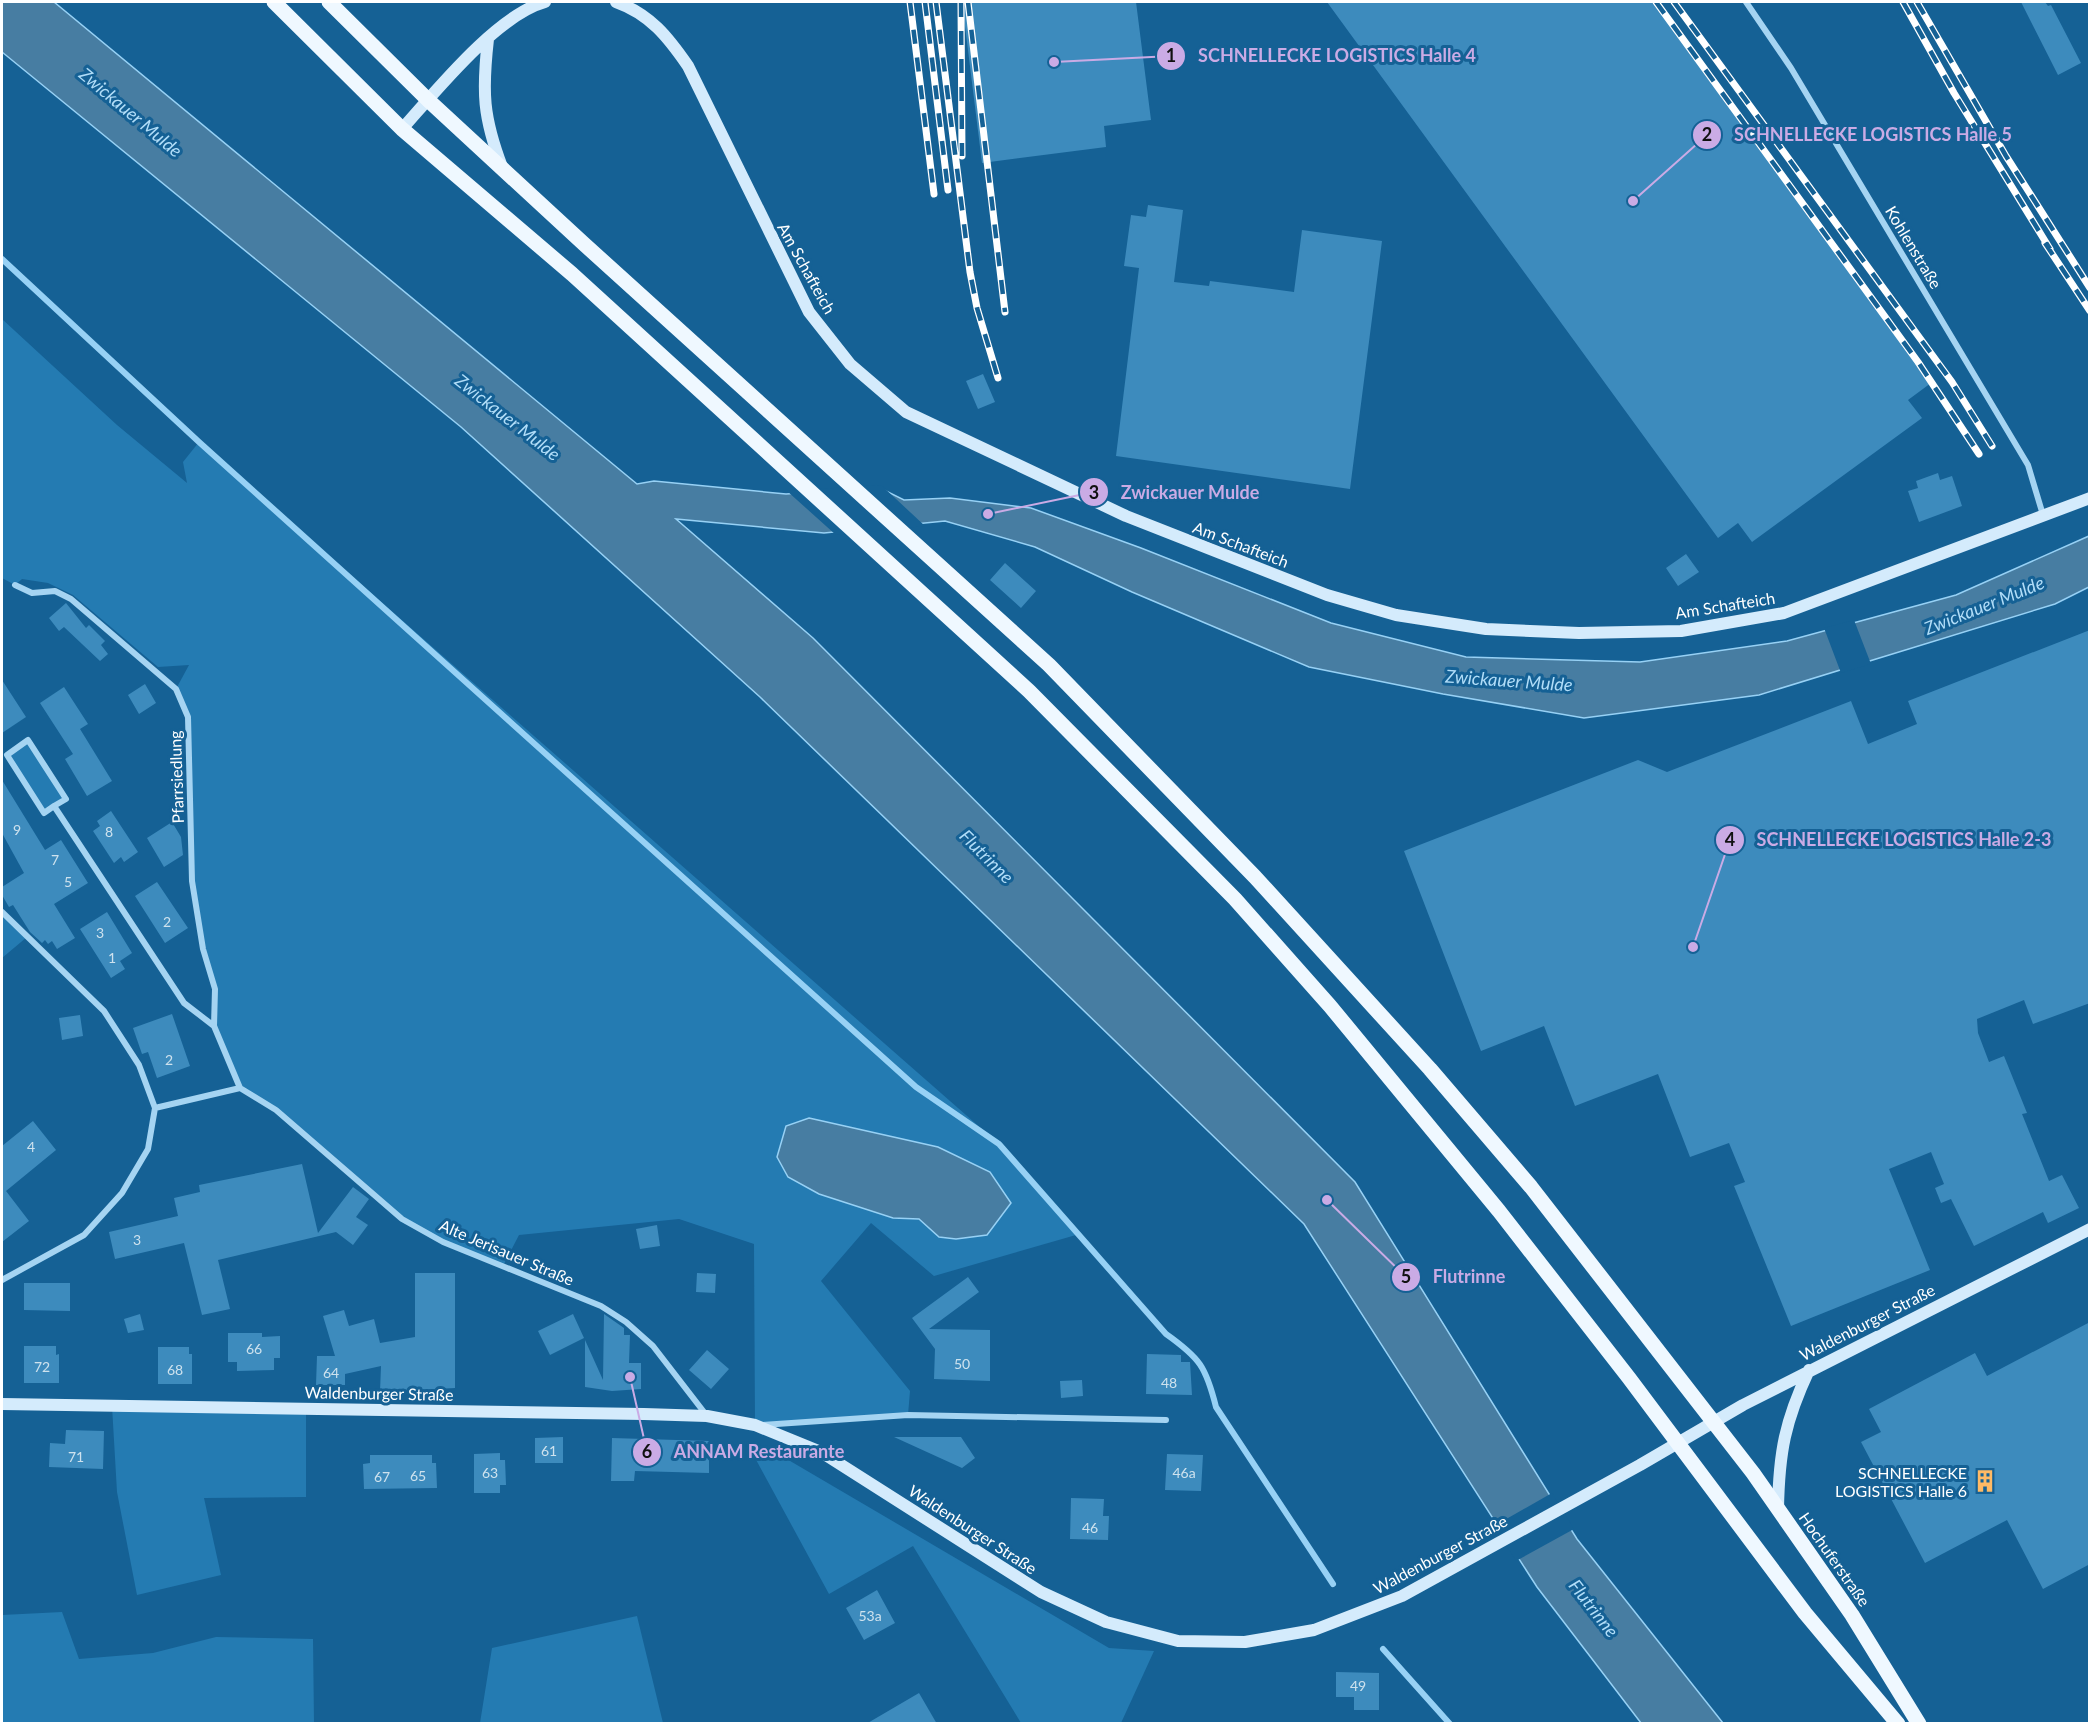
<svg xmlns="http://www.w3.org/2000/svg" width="2091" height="1725" font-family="Lato,sans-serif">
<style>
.green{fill:#247bb2}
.water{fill:#477da2;stroke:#97d1f5;stroke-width:1.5}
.pier{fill:#156195}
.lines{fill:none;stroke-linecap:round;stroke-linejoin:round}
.stream{stroke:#97d1f5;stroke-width:6}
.building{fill:#3d8bbd}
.street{stroke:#a5d4f2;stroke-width:6}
.secondary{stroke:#d4ebfc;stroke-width:12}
.primary{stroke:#eff8ff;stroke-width:15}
.rail-casing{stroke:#fff;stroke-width:7}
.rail{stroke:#156195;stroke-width:4.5;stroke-dasharray:14;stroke-linecap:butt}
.labels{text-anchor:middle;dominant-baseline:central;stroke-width:6;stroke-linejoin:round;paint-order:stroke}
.number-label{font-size:14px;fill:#cee2ee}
.street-label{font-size:16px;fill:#fff;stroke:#156195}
.poi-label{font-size:16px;fill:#fff;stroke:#156195;text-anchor:end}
.water-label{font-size:18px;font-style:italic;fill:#b1ddf8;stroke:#156195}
.leader{fill:none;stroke:#caabe5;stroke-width:2}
.callout-dot{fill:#caabe5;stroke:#156195;stroke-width:2}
.mark-label{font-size:18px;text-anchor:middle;font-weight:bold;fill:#111}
.callout-label{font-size:18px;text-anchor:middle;font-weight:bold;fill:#caabe5;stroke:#156195;stroke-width:6;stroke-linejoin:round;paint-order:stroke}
</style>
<rect width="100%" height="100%" fill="#156195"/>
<!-- green -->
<path class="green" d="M2,319L117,425L187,483L183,462L199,442L999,1144L1076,1235L934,1276L871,1223L821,1281L910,1391L908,1415L755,1425L754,1244L679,1219L519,1235L503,1266L443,1242L402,1219L276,1110L240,1088L214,1026L215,989L203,949L192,881L188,717L176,689L189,665L158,667L73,595L48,583L22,579L15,585L2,578Z
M28,740L66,799L44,813L7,755Z
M2,912L27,937L2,958Z
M112,1406L306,1409V1497L204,1498L221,1575L137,1595L117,1492Z
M768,1448L1109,1648L1154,1651L1121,1723H1021L913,1546L829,1594L754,1456Z
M62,1612L79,1659L153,1653L216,1637L313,1639L314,1723H2V1615Z
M637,1616L663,1723H480L492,1648Z"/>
<!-- water -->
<path class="water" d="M2,2H54L637,484L654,481L786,494L880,488L904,500L950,498L1031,508L1141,548L1331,623L1466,657L1640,662L1787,641L1956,595L2089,536V587L2055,604L1759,695L1584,718L1443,694L1309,667L1132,592L1035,547L945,521L824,533L676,519L813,638L1355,1182L1577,1539L1723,1723H1641L1537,1587L1304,1224L760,697L461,427L2,52Z
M809,1118L938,1147L990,1172L1011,1203L987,1235L956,1239L939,1237L919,1219L893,1218L819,1194L788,1177L777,1157L786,1126Z"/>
<!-- pier -->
<path class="pier" d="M881,485L925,526L836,535L787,491Z
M1854,620L1871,664L1841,673L1824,628Z
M1552,1493L1574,1529L1516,1561L1494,1526Z"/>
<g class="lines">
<!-- stream -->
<path class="stream" d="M2,259L199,442L916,1087L999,1144L1166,1334C1200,1358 1206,1367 1216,1407L1333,1584
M1383,1649L1450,1724"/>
</g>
<!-- building -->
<path class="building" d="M962,2H1136L1151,120L1104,126L1106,147L982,163Z
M1327,2H1653L1931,383L1908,400L1922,418L1752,542L1738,523L1718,538Z
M2021,2H2045L2048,6L2051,5L2081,63L2058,75Z
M1148,205L1183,210L1174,282L1209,286L1210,281L1294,292L1302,230L1382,241L1350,489L1116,456L1139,268L1124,266L1131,215L1146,217Z
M983,374L995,402L978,409L966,381Z
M1938,473L1940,480L1952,476L1962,506L1919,522L1908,491L1918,488L1916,481Z
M1686,554L1699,572L1678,586L1666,568Z
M1005,563L1036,591L1021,608L990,580Z
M66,603L86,628L89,625L105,641L101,645L108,654L100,661L64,627L59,631L49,618Z
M2090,630V1003L2033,1024L2024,1000L1977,1019L1978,1033L1989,1062L2004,1056L2027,1113L2022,1114L2049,1181L2062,1175L2079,1208L2048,1223L2043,1212L1974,1246L1951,1199L1941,1203L1935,1188L1944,1184L1931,1152L1889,1169L1930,1270L1791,1326L1734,1186L1745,1182L1729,1143L1690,1157L1658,1074L1575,1106L1544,1026L1481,1051L1404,851L1638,760L1667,772L1851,701L1868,744L1917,724L1908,701Z
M2,680L26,717L2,733Z
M145,684L156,703L139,714L128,695Z
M64,687L88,724L80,729L112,781L87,796L65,759L73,754L40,703Z
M2,780L45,850L61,840L88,883L54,904L75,938L57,949L52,941L48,944L45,940L42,943L30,932L13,905L9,907L2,895V887L24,873L2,833Z
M111,811L138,852L124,862L121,857L114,863L93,831L100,826L97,821Z
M172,822L181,837L183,855L164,867L147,838Z
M157,882L188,928L165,943L135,896Z
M107,912L132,953L120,961L125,969L111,978L80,929Z
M172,1014L190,1066L157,1078L148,1052L142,1054L133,1028Z
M80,1015L83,1036L62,1040L59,1018Z
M33,1121L56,1150L6,1191L29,1221L2,1242V1146Z
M302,1164L318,1233L353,1187L369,1199L356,1217L368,1225L353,1245L336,1232L218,1260L230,1309L202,1315L184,1243L115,1259L109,1232L178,1216L174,1198L200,1192L199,1185Z
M657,1225L660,1246L640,1249L636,1229Z
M415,1273H455V1388L380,1392L381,1366L345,1374V1385H316L317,1356H335L323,1316L344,1310L349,1326L374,1319L380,1343L415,1337Z
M697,1273L716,1274L715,1293L696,1292Z
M968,1277L979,1292L929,1329L990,1330V1381L934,1379L935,1349L912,1318Z
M24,1283H70V1311L24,1310Z
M140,1314L144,1330L128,1333L124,1319Z
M573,1314L584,1338L550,1355L538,1331Z
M604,1314L624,1328V1335H630L629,1363H641V1389L612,1391L585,1387V1340L603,1380Z
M2090,1322V1564L2043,1589L2007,1520L1925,1563L1861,1442L1881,1432L1869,1409L1975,1353L1987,1376Z
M228,1333H262V1337L280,1336V1358H274V1370L237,1371V1362H228Z
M24,1346H56V1355L59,1354V1383H24Z
M158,1347H189V1354H192V1384H158Z
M707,1350L729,1369L711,1389L689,1370Z
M1147,1354L1181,1355V1362H1190L1192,1395L1146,1394Z
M1082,1380L1083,1396L1061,1398L1060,1381Z
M66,1430L104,1431L103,1469L49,1467L50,1443L65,1444Z
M563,1437V1463H535V1438Z
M894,1437H961L975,1458L962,1468Z
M612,1438L709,1441V1473L635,1471L634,1481H611Z
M500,1453V1460H505L506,1485H500V1493H474V1454Z
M1167,1454L1203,1455L1201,1491L1165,1490Z
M370,1455H432V1463H436L437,1488L364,1489L363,1464L370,1463Z
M1071,1498L1104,1499L1103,1516H1109L1108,1540L1070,1539Z
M877,1590L895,1623L864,1640L846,1608Z
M1336,1672L1379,1673V1710H1354V1697H1336Z
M919,1693L937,1724H866Z"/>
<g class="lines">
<!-- street -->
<path class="street" d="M1746,2L1791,68L2028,465L2043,515
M15,585L32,593L55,591L71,599L176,689L188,717L192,881L203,949L215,989L214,1026L240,1088
M54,806L66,799L28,740L7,755L44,813L54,806L184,1003L214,1026
M2,912L104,1011L139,1065L155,1108L148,1149L122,1193L84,1235L2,1280
M155,1108L240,1088L276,1110L402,1219L443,1242L601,1306L626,1322L653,1346L707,1416
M762,1425L908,1415L1166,1420"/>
<!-- secondary -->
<path class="secondary" d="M616,2C650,14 668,37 688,66L809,312L850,364L906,412L1126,516L1327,595L1396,615L1486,629L1579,633L1681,631L1784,613L2090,498
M488,39C482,92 483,117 502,167
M402,129C436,91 497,15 545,2
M2,1404L644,1414L707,1416L755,1425L821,1452L1041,1592L1106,1622L1178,1641L1245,1642L1314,1630L1402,1596L1640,1465L1743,1405L2090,1229
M1778,1509C1779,1452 1785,1421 1809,1370"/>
<!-- primary -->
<path class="primary" d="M274,2L402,129L572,274L1029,691L1235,899L1330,1006L1499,1211L1629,1378L1805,1613L1898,1724
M329,2L428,100L584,244L1049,665L1255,877L1430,1069L1531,1187L1753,1473L1852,1615L1919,1724"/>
<!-- rail casing -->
<g class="rail-casing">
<path id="rail" d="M910,2L934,194
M925,2L948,190
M936,2L970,272L977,308L998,378
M968,2L1005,312
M1656,2L1918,362L1979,454
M1674,2L1952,382L1992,446
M1903,2L1954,93L2050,249
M1917,2L2006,156L2090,288
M961,3L962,156
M2045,243L2090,311"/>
</g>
<!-- rail -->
<use href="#rail" class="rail"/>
</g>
<!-- icons -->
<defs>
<g id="building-bare" transform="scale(1.8)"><path d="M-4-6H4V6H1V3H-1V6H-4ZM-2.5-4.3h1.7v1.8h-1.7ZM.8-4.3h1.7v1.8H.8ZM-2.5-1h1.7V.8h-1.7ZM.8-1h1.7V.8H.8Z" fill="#ffba65" stroke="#156195" stroke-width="2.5" paint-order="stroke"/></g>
</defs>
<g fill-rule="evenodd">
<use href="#building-bare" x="1985" y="1481"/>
</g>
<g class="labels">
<!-- number labels -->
<g class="number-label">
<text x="17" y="829">9</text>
<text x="109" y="831">8</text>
<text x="55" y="859">7</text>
<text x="68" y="881">5</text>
<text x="167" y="921">2</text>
<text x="100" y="932">3</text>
<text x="112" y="957">1</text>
<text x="169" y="1059">2</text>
<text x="31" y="1146">4</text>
<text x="137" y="1239">3</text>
<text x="254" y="1348">66</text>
<text x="962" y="1363">50</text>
<text x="42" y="1366">72</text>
<text x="175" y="1369">68</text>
<text x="331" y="1372">64</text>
<text x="1169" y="1382">48</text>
<text x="549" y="1450">61</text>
<text x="76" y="1456">71</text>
<text x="490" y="1472">63</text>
<text x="1184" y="1472">46a</text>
<text x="418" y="1475">65</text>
<text x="382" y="1476">67</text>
<text x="1090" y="1527">46</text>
<text x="870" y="1615">53a</text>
<text x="1358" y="1685">49</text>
</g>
<!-- street labels -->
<g class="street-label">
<text transform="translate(1914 247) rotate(59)">Kohlenstraße</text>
<text transform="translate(807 268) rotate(61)">Am Schafteich</text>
<text transform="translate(1241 544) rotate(21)">Am Schafteich</text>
<text transform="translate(1725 605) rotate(-9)">Am Schafteich</text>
<text transform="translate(176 777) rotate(-92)">Pfarrsiedlung</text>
<text transform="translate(507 1252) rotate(23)">Alte Jerisauer Straße</text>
<text transform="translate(1867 1322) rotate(-27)">Waldenburger Straße</text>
<text transform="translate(379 1393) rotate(1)">Waldenburger Straße</text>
<text transform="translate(973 1529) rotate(33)">Waldenburger Straße</text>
<text transform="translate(1440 1554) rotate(-28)">Waldenburger Straße</text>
<text transform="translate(1835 1559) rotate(55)">Hochuferstraße</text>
</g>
<!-- poi labels -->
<g class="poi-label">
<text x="1967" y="1472">SCHNELLECKE<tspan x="1967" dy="18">LOGISTICS Halle 6</tspan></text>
</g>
<!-- water labels -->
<g class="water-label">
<text transform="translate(131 112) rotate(40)">Zwickauer Mulde</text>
<text transform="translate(508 417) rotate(38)">Zwickauer Mulde</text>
<text transform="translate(1984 605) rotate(-22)">Zwickauer Mulde</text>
<text transform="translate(1509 680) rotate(4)">Zwickauer Mulde</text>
<text transform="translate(987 856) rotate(45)">Flutrinne</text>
<text transform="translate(1594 1608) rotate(52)">Flutrinne</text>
</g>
</g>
<!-- callouts -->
<path class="leader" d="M1054 62L1171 56M1633 201L1707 135M988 514L1094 492M1693 947L1730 840M1327 1200L1406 1277M630 1377L647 1452"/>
<g class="callout-dot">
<circle cx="1054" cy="62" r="6"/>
<circle cx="1633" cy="201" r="6"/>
<circle cx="988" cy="514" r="6"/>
<circle cx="1693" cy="947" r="6"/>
<circle cx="1327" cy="1200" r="6"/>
<circle cx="630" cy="1377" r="6"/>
<circle cx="1171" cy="56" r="15"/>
<circle cx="1707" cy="135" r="15"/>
<circle cx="1094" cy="492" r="15"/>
<circle cx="1730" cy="840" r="15"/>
<circle cx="1406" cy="1277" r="15"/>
<circle cx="647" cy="1452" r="15"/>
</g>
<g class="mark-label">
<text x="1171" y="62">1</text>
<text x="1707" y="141">2</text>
<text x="1094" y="499">3</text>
<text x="1730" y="846">4</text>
<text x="1406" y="1283">5</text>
<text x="647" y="1458">6</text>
</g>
<g class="callout-label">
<text x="1337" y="62">SCHNELLECKE LOGISTICS Halle 4</text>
<text x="1873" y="141">SCHNELLECKE LOGISTICS Halle 5</text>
<text x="1190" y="499">Zwickauer Mulde</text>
<text x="1904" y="846">SCHNELLECKE LOGISTICS Halle 2-3</text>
<text x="1469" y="1283">Flutrinne</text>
<text x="759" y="1458">ANNAM Restaurante</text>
</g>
<!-- border -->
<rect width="2091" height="1725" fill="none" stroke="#ffffff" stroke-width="6"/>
</svg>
